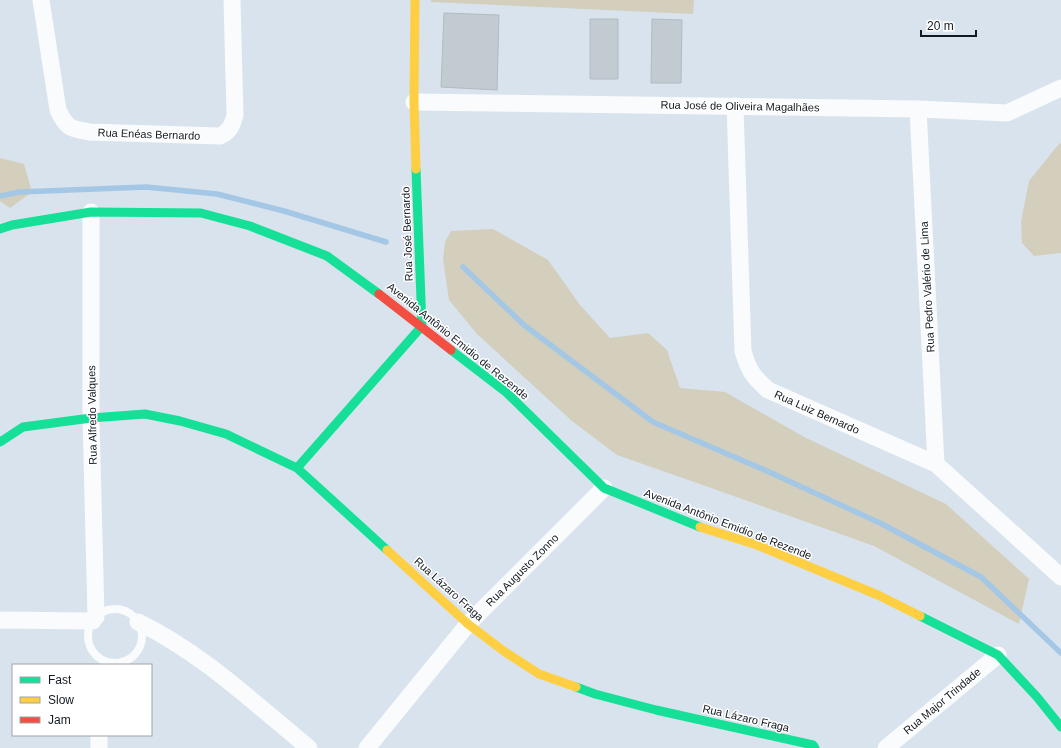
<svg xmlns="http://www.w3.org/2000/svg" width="1061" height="748" font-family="Arial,sans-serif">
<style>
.green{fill:#d3cfbc}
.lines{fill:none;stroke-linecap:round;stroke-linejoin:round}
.stream{stroke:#a4c7e5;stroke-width:5.5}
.building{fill:#c2cbd2;stroke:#b2bac2}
.lane{stroke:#f9fbfc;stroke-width:8}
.street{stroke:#f9fbfc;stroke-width:17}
.fast{stroke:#16e098;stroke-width:9}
.slow{stroke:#ffcf43;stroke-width:9}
.jam{stroke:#f24e42;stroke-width:9}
.labels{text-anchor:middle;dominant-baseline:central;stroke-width:3;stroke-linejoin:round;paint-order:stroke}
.street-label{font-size:11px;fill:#121920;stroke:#fff}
</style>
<rect width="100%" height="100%" fill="#d8e3ed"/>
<!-- green -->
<path class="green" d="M431,0H694L693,14L431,2Z
M1061,143V253L1034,256L1022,243L1021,222L1029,181L1058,145Z
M0,158L24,164L32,192L10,208L0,201Z
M493,229L548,260L580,305L610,338L648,333L667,350L680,388L725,392L806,438L946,504L1029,579L1019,624L874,546L697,483L617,455L572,421L477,334L449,300L443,259L445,242L451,231Z"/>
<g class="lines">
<!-- stream -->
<path class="stream" d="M0,196L19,192L146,187L217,194L284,211L386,242
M463,267L524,325L653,422L767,471L882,524L981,577L1061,653"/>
</g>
<!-- building -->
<path class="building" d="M444,13L499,15L497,90L441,87Z
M590,19H618V79H590Z
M652,19L682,20L681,83H651Z"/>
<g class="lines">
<!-- lane -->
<path class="lane" d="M88 636a27 27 0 1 1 54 0a27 27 0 1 1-54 0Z"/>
<!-- street -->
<path class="street" d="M41,0L58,110C67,129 71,129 90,132L220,136C230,131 232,126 235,115L232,0
M414,102L918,109L1007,113L1061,88
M735,106L743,351C749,372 753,376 768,390L936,464L1061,577
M918,109L936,464
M91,212V418L96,617
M0,620L93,621
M138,622C202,653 254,703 309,748
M99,748V735
M367,748L468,624L604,488
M886,748L998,655"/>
<!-- fast -->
<path class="fast" d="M0,229L12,225L91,212L201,213L250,226L327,256L379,294
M451,350L507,393L604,488L700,527
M0,442L23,427L91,418L145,414L180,421L226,434L297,468L387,550
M297,468L422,326L416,169
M920,616L998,655L1037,697L1061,727
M576,687L595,694L656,710L813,745L815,748"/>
<!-- slow -->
<path class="slow" d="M415,0L414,102L416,169
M700,527L757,545L878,595L920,616
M387,550L468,624L505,652L539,674L576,687"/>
<!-- jam -->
<path class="jam" d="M379,294L451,350"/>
</g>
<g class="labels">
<!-- street labels -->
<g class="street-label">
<text transform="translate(740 106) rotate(1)">Rua José de Oliveira Magalhães</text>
<text transform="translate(149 134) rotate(2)">Rua Enéas Bernardo</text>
<text transform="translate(407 234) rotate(-92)">Rua José Bernardo</text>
<text transform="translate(927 287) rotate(-93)">Rua Pedro Valério de Lima</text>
<text transform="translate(458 341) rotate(39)">Avenida Antônio Emidio de Rezende</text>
<text transform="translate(817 412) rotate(24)">Rua Luiz Bernardo</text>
<text transform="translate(92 415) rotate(-91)">Rua Alfredo Valques</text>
<text transform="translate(728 524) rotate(21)">Avenida Antônio Emidio de Rezende</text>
<text transform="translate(522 570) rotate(-45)">Rua Augusto Zonno</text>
<text transform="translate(449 589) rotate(42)">Rua Lázaro Fraga</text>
<text transform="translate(942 701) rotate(-40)">Rua Major Trindade</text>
<text transform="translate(746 718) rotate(13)">Rua Lázaro Fraga</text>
</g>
</g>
<!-- legend -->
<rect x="12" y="664" width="140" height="72" fill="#ffffff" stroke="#a0a3a6"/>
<rect x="20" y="677" width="20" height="6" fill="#16e098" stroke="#a0a3a6"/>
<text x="48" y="684" font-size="12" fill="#121920">Fast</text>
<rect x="20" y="697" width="20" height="6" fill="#ffcf43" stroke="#a0a3a6"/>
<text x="48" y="704" font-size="12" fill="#121920">Slow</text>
<rect x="20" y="717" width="20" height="6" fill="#f24e42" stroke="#a0a3a6"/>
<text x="48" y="724" font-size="12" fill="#121920">Jam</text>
<!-- scale -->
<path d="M921 30v6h55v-6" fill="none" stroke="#121920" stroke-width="2"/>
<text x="927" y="30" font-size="12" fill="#121920" stroke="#ffffff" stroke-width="3" paint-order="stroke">20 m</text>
</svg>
